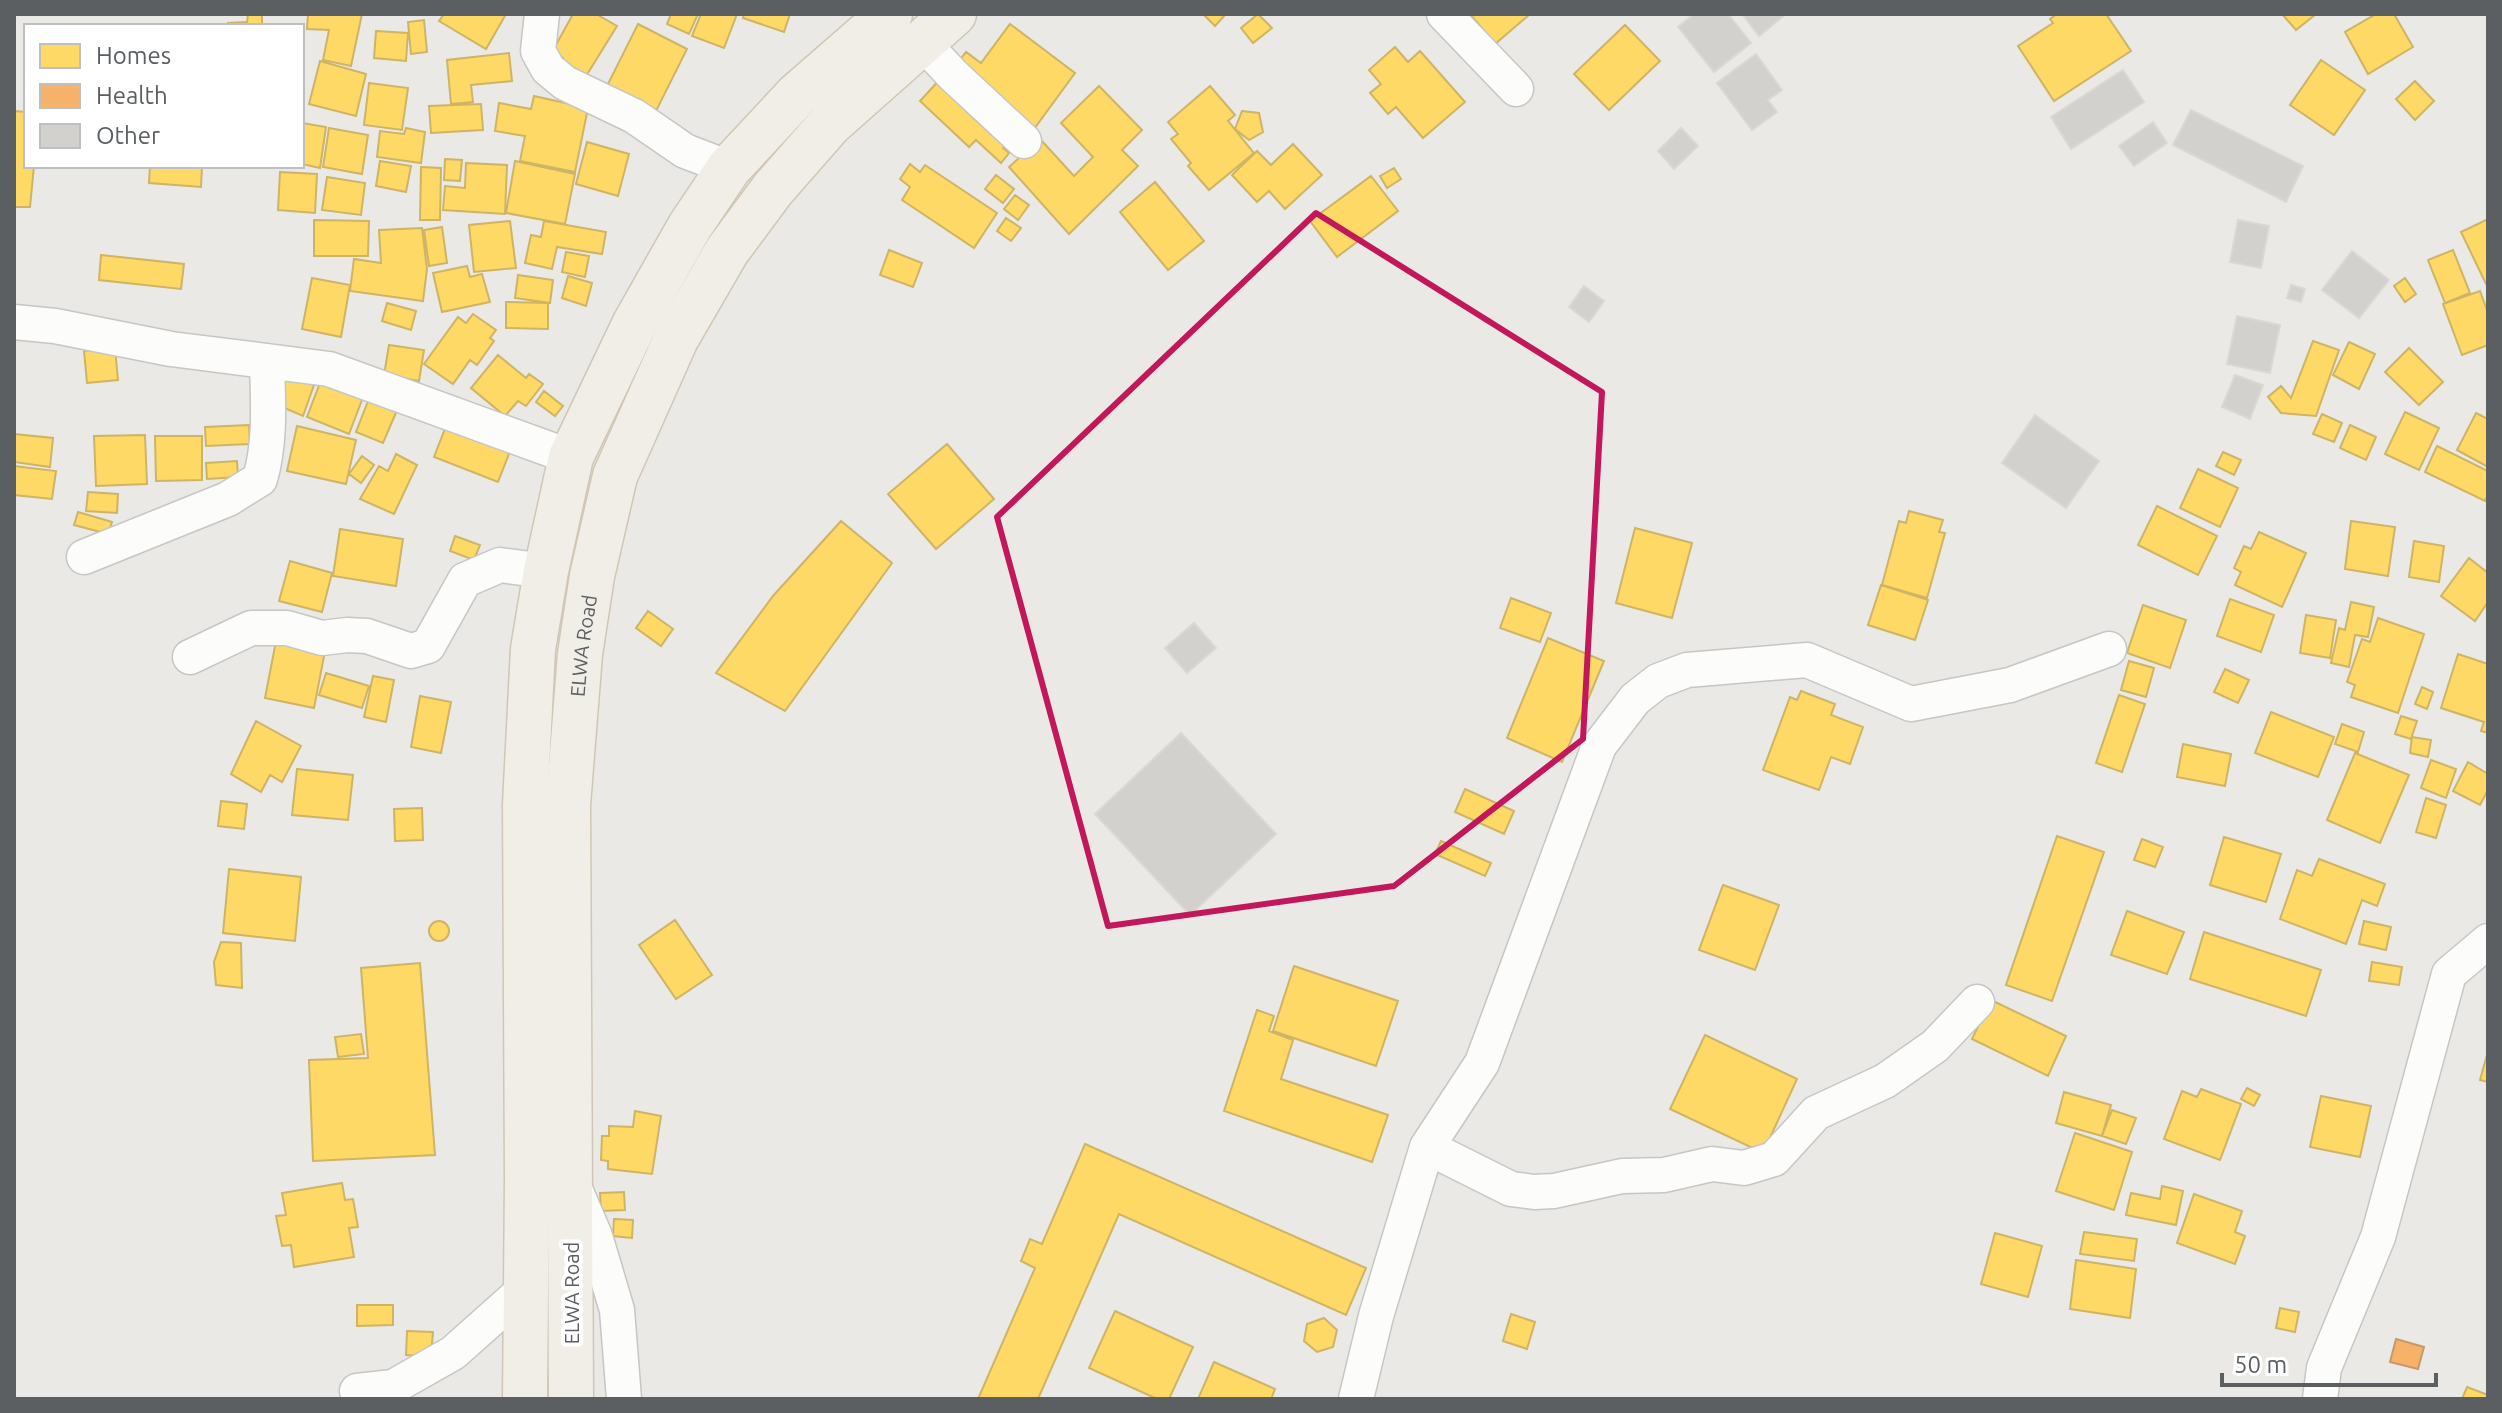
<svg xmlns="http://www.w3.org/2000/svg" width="2502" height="1413" font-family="Ubuntu,sans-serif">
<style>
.homes{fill:#ffd966;stroke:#ceb465;stroke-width:2}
.health{fill:#f6b26b;stroke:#c89968;stroke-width:2}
.building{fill:#d2d1ce;stroke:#dad8d4;stroke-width:2}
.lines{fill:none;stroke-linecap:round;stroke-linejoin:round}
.street-casing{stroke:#c7c6c6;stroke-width:37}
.primary-casing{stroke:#d0c6b5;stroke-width:47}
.street{stroke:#fcfcfb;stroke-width:34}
.primary{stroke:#f1eee8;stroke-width:44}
.marked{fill:none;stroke:#c2185b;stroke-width:6;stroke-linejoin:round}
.labels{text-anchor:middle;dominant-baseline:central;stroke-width:8;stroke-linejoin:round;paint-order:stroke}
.street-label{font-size:20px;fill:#5b5f62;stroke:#fff}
</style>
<rect width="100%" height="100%" fill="#ebe9e5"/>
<!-- homes -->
<path class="homes" d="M248,14H262V26H228V23L247,22Z
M308,14H362L351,66L323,60L329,30L307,29Z
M444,14H506L486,49L439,21Z
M573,14H596L617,26L583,81L558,66L563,58L552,52Z
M671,14H698L689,34L667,24Z
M701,14H737L724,48L692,36Z
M744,14H790L784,32L743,18Z
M1203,14H1226L1215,26Z
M1258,14L1272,28L1253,43L1241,28Z
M1470,14H1528L1529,15L1495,44Z
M2057,14H2106L2131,51L2054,101L2018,46L2053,23L2050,19Z
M2282,14H2316L2296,30Z
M2376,14H2394L2413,47L2368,74L2345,32Z
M424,20L427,52L411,54L408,22Z
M638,24L687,49L653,117L604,92Z
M1010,24L1075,73L1034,129L953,69L966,52L981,63Z
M1625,25L1660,61L1609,110L1574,74Z
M376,31L408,33L406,61L374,58Z
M1395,47L1408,62L1420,51L1465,102L1423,138L1396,107L1388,114L1370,93L1381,84L1369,70Z
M509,53L512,81L471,85L473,102L451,104L447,60Z
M2321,60L2365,90L2334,135L2290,105Z
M320,61L366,74L356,116L309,104Z
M943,76L974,104L967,112L992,135L999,129L1011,139L1003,148L1009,153L1001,163L976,140L969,147L920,101Z
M2415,81L2434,101L2415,120L2396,99Z
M369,83L408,88L402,130L364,125Z
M1099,86L1142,130L1122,150L1138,166L1069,234L1009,167L1040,139L1074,176L1093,157L1061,123Z
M1210,86L1235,115L1228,121L1254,153L1209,190L1188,166L1191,163L1171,139L1178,134L1168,122Z
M534,96L588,108L575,172L520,161L525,136L495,131L499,103L531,109Z
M481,104L483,130L431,133L429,106Z
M14,111L26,112V166H34L30,207H14Z
M1242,111L1259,113L1263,132L1249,140L1235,129Z
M302,123L326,127L320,168L302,164Z
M329,128L368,135L362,174L323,167Z
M406,128L425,132L421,163L377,157L380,131L404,134Z
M587,142L629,154L618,196L576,184Z
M1293,144L1322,175L1285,209L1269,191L1257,202L1232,175L1257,151L1271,165Z
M445,159L462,160L460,181L444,180Z
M380,161L411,166L406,192L376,186Z
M515,161L575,174L565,224L506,213Z
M466,163L507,165L505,214L443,210L445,186L465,188Z
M910,164L920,172L925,165L997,213L974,248L902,200L910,187L900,179Z
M150,166H202L201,187L149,183Z
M421,167L441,168L440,220H420Z
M1394,168L1401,179L1387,188L1380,176Z
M280,172L317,174L315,213L278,210Z
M996,175L1014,189L1003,203L985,189Z
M1371,176L1398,211L1337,257L1310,221Z
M327,177L365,183L361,215L322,210Z
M1155,182L1204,241L1168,270L1120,212Z
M1015,195L1029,205L1018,220L1004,209Z
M1006,218L1021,228L1011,241L997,231Z
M2488,219V283L2486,284L2461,232Z
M314,220L369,221L368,256H314Z
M510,221L516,268L474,272L469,225Z
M544,221L606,232L602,254L557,247L552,269L525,263L531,235L541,237Z
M442,227L447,263L429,266L424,230Z
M422,228L427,269L423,301L350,291L354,259L381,263L379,230Z
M889,250L922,263L913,287L880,275Z
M2453,250L2470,293L2445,303L2428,260Z
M566,252L589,256L585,277L562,272Z
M101,255L184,264L181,289L99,280Z
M467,266L470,277L482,274L490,302L442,312L433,273Z
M518,275L553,280L550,303L515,298Z
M568,276L592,283L586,306L562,298Z
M312,278L350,285L341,337L302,329Z
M2405,278L2416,294L2405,302L2394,286Z
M2480,291L2488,313V345L2462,355L2443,304Z
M506,302L548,303V329L506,328Z
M387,303L416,311L411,330L382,321Z
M473,314L496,330L490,338L494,341L477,365L470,360L453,384L424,364L458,317L466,323Z
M2313,341L2339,350L2316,416L2281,413L2268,397L2281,386L2291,398Z
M2349,342L2375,354L2359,389L2333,375Z
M389,345L424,350L419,381L384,375Z
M115,348L118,380L87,383L84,351Z
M2409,348L2443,382L2419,405L2385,372Z
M498,355L526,378L529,374L543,384L526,406L518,401L505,416L471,388Z
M287,374L314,385L303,416L275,404Z
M323,375L365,392L349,434L307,417Z
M544,391L563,406L555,416L536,402Z
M370,396L398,408L383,443L356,432Z
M2405,412L2439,428L2419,470L2385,454Z
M2476,413L2488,419V467L2457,450Z
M2322,414L2342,423L2334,442L2313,434Z
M448,421L512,446L498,482L434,457Z
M249,425L250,444L206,446L205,427Z
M2350,425L2376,437L2366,460L2340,448Z
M297,426L356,440L346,484L287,471Z
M14,434L53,438L50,467L14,462Z
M145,435L147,484L96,486L94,436Z
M155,436H202V480L156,481Z
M947,444L994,499L936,549L888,494Z
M2437,446L2488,471V495L2485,501L2425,472Z
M2223,452L2241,460L2234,475L2216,466Z
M396,454L417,465L394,514L360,499L379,466L388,471Z
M362,456L374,465L361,483L349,474Z
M237,461L238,477L207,479L206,463Z
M14,466L56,471L52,499L14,495Z
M2198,469L2238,488L2220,527L2180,508Z
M88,492L118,494L117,513L86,511Z
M2157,506L2217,536L2198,575L2138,545Z
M1909,511L1943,520L1939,532L1945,533L1927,598L1882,585L1899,521L1906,523Z
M78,512L112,522L108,534L74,525Z
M841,521L892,563L785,711L716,673L773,596Z
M2351,521L2395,527L2388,576L2345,569Z
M1635,528L1692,543L1672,618L1616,603Z
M340,529L403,539L396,586L333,576Z
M2259,532L2306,553L2282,607L2235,585L2241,572L2234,568L2244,546L2251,549Z
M455,536L480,545L474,560L450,551Z
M2414,541L2444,546L2439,582L2409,577Z
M2469,558L2488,573V602L2475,621L2441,596Z
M290,561L332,573L322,612L279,601Z
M1881,585L1928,600L1915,640L1868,625Z
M1511,598L1551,613L1540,642L1500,628Z
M2230,599L2274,615L2261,652L2217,636Z
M2351,602L2374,607L2368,637L2355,635L2349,667L2331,663L2339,628L2345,630Z
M2143,605L2186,620L2170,668L2127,653Z
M648,611L673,629L661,646L636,628Z
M2306,615L2336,620L2330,658L2300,653Z
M2378,618L2424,634L2398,713L2351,697L2355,685L2347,682L2362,639L2370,642Z
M1548,638L1604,661L1562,762L1507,738Z
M276,641L325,651L314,708L265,698Z
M2458,654L2488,664V733L2481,731L2484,722L2441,708Z
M2129,661L2154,668L2146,697L2121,690Z
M2225,669L2249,680L2238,703L2214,692Z
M326,673L369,686L362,708L319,695Z
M373,676L394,680L386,722L364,717Z
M2422,687L2433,692L2427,709L2415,704Z
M1801,691L1835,704L1831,715L1863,727L1850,764L1831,757L1819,790L1763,770L1790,697L1797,700Z
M2119,695L2145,704L2122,772L2096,763Z
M420,696L451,702L441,753L411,747Z
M2271,712L2334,737L2318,777L2255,753Z
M2401,716L2417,721L2411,739L2395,734Z
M256,721L301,746L282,782L270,775L261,792L231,774Z
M2342,724L2364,732L2358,752L2335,744Z
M2412,737L2431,740L2428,757L2410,753Z
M2183,744L2231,754L2225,786L2177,777Z
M2355,753L2409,775L2380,843L2327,820Z
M2431,760L2456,769L2446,798L2421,788Z
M2468,762L2488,774V790L2480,805L2453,791Z
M297,769L353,775L348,820L292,815Z
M1465,789L1514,811L1504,834L1455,812Z
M2426,798L2446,805L2436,838L2416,832Z
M221,801L247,804L244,829L218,826Z
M422,808L423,840L395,841L394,809Z
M2057,836L2104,852L2052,1001L2006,985Z
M2224,837L2281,854L2266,902L2210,885Z
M2142,839L2163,847L2155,867L2134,860Z
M1441,841L1491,863L1485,876L1435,854Z
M2319,859L2385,884L2377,906L2362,900L2346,944L2280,919L2297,870L2312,876Z
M229,869L301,877L295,941L223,933Z
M1723,885L1779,905L1755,970L1699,950Z
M2127,911L2184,932L2167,974L2111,955Z
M675,920L712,975L676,999L639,945Z
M2364,921L2391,927L2386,950L2359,944Z
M429 931a10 10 0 1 1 20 0a10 10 0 1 1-20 0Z
M2204,932L2321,970L2306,1016L2190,979Z
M221,942L241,943L242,988L216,985L214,962Z
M2372,962L2402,967L2399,985L2369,981Z
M420,963L435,1155L313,1161L309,1060L368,1058L361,968Z
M1294,966L1398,1001L1376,1066L1273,1031Z
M1991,1000L2066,1036L2048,1076L1972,1039Z
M1257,1010L1274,1016L1269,1031L1293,1040L1281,1079L1388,1115L1372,1162L1224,1111Z
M361,1034L364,1054L338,1057L335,1037Z
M1705,1035L1797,1079L1763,1153L1670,1109Z
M2488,1051V1082L2480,1080Z
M2247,1088L2260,1095L2254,1106L2241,1099Z
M2201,1089L2241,1104L2220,1160L2164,1139L2182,1091L2197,1097Z
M2064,1092L2111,1105L2102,1136L2056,1123Z
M2321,1096L2371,1106L2360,1157L2310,1147Z
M2112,1110L2136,1118L2126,1144L2102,1136Z
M635,1111L661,1116L652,1174L608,1169V1161L601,1160L602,1136H609V1126L633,1127Z
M2075,1133L2132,1152L2114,1210L2056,1191Z
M1085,1144L1366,1268L1346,1315L1119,1214L1038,1399H978L1035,1268L1021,1261L1030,1239L1042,1244Z
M342,1183L345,1200L353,1199L358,1227L349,1228L354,1257L294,1267L291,1245L282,1246L276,1216L286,1215L282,1193Z
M2162,1186L2183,1191L2176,1225L2126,1215L2131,1193L2160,1199Z
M624,1192L625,1210L601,1211L600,1193Z
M2194,1194L2242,1211L2235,1232L2245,1236L2235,1264L2177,1243Z
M614,1219L633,1220L632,1238L613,1236Z
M2084,1232L2137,1239L2134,1261L2080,1254Z
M1995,1233L2042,1246L2028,1297L1981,1284Z
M2076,1260L2136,1269L2130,1318L2070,1309Z
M357,1305H393V1325L357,1326Z
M2280,1308L2299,1312L2295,1332L2276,1328Z
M1115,1311L1193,1347L1169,1399H1157L1089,1368Z
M1511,1314L1535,1322L1527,1349L1503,1341Z
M1324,1318L1337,1330L1333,1347L1317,1352L1304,1341L1307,1324Z
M407,1331L433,1332L431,1356L406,1355Z
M1214,1362L1275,1389L1271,1399H1198Z
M2467,1387L2488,1395V1399H2462Z"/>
<!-- health -->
<path class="health" d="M2396,1339L2424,1347L2418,1369L2390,1362Z"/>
<!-- building -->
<path class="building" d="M1694,14H1728L1751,43L1714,72L1678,27Z
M1742,14H1786L1759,36Z
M1756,54L1782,90L1768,100L1777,112L1752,130L1717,83Z
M2123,70L2144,102L2071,149L2051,117Z
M2191,110L2303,166L2286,202L2173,145Z
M2153,122L2167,143L2134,166L2119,146Z
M1681,128L1698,146L1674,169L1658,151Z
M2238,220L2269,226L2261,268L2230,262Z
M2352,251L2389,280L2359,318L2322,290Z
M2291,285L2305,289L2301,302L2287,298Z
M1584,286L1604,301L1589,322L1569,307Z
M2237,316L2280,325L2270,373L2227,364Z
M2235,375L2263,385L2250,419L2222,407Z
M2035,415L2099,461L2066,508L2002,463Z
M1194,623L1216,648L1187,673L1165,648Z
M1181,733L1276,834L1190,915L1095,814Z"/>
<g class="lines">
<!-- street casing -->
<g class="street-casing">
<path id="street" d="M542,14L538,51L548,69L565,83L634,116L685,151L729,168
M1444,14L1516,89
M921,41L953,75L1024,141
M14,322L55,326L171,349L329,369L571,457
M84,557L228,499L260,479C271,441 268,402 267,362
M190,657L251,628H287L322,638L347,635L367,636L411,651L428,646L465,580L500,565L546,571
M1427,1147L1511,1189L1534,1192L1554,1191L1622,1176L1664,1175L1712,1164L1744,1168L1774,1159L1816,1113L1885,1081L1935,1046L1977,1002
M574,1187L595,1236L617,1310L624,1399
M357,1391L393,1387L453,1353L525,1289
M1356,1399L1376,1316L1427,1147L1482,1063L1599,746L1635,699L1658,681L1687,670L1807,660L1911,704L2010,685L2109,649
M2320,1399L2324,1368L2378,1237L2449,974L2488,941"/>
</g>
<!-- primary casing -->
<g class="primary-casing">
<g id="primary">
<path d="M525,1399L527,1179L525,805L533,649L546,571L571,457L635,323L690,226L729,168L797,95L890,14"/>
<path id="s1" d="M571,1399L568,805L580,654L592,576L615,476L676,339L727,251L773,189L830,124L954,14"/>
</g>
</g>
<!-- street -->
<use href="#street" class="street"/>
<!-- primary -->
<use href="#primary" class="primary"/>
</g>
<!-- marked area -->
<path class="marked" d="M1316,213L1602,392L1583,739L1394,886L1108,926L997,517Z"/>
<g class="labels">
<!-- street labels -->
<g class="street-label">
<text stroke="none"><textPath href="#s1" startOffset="754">ELWA Road</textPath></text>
<text transform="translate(571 1293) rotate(-90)">ELWA Road</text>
</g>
</g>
<!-- border -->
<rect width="2502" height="1413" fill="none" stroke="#5b5f62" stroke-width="32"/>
<!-- legend -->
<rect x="24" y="24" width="280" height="144" fill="#ffffff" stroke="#bdbfc0" stroke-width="2"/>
<rect x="40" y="44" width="40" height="24" fill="#ffd966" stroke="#bdbfc0" stroke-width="2"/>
<text x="96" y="64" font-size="24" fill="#5b5f62">Homes</text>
<rect x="40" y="84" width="40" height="24" fill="#f6b26b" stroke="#bdbfc0" stroke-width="2"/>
<text x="96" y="104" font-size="24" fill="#5b5f62">Health</text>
<rect x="40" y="124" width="40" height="24" fill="#d2d1ce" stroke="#bdbfc0" stroke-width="2"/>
<text x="96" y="144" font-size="24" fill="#5b5f62">Other</text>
<!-- scale -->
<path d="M2222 1373v12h214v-12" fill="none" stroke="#5b5f62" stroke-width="4"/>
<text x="2234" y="1373" font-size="24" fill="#5b5f62" stroke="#ffffff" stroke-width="6" paint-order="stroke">50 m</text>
</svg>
